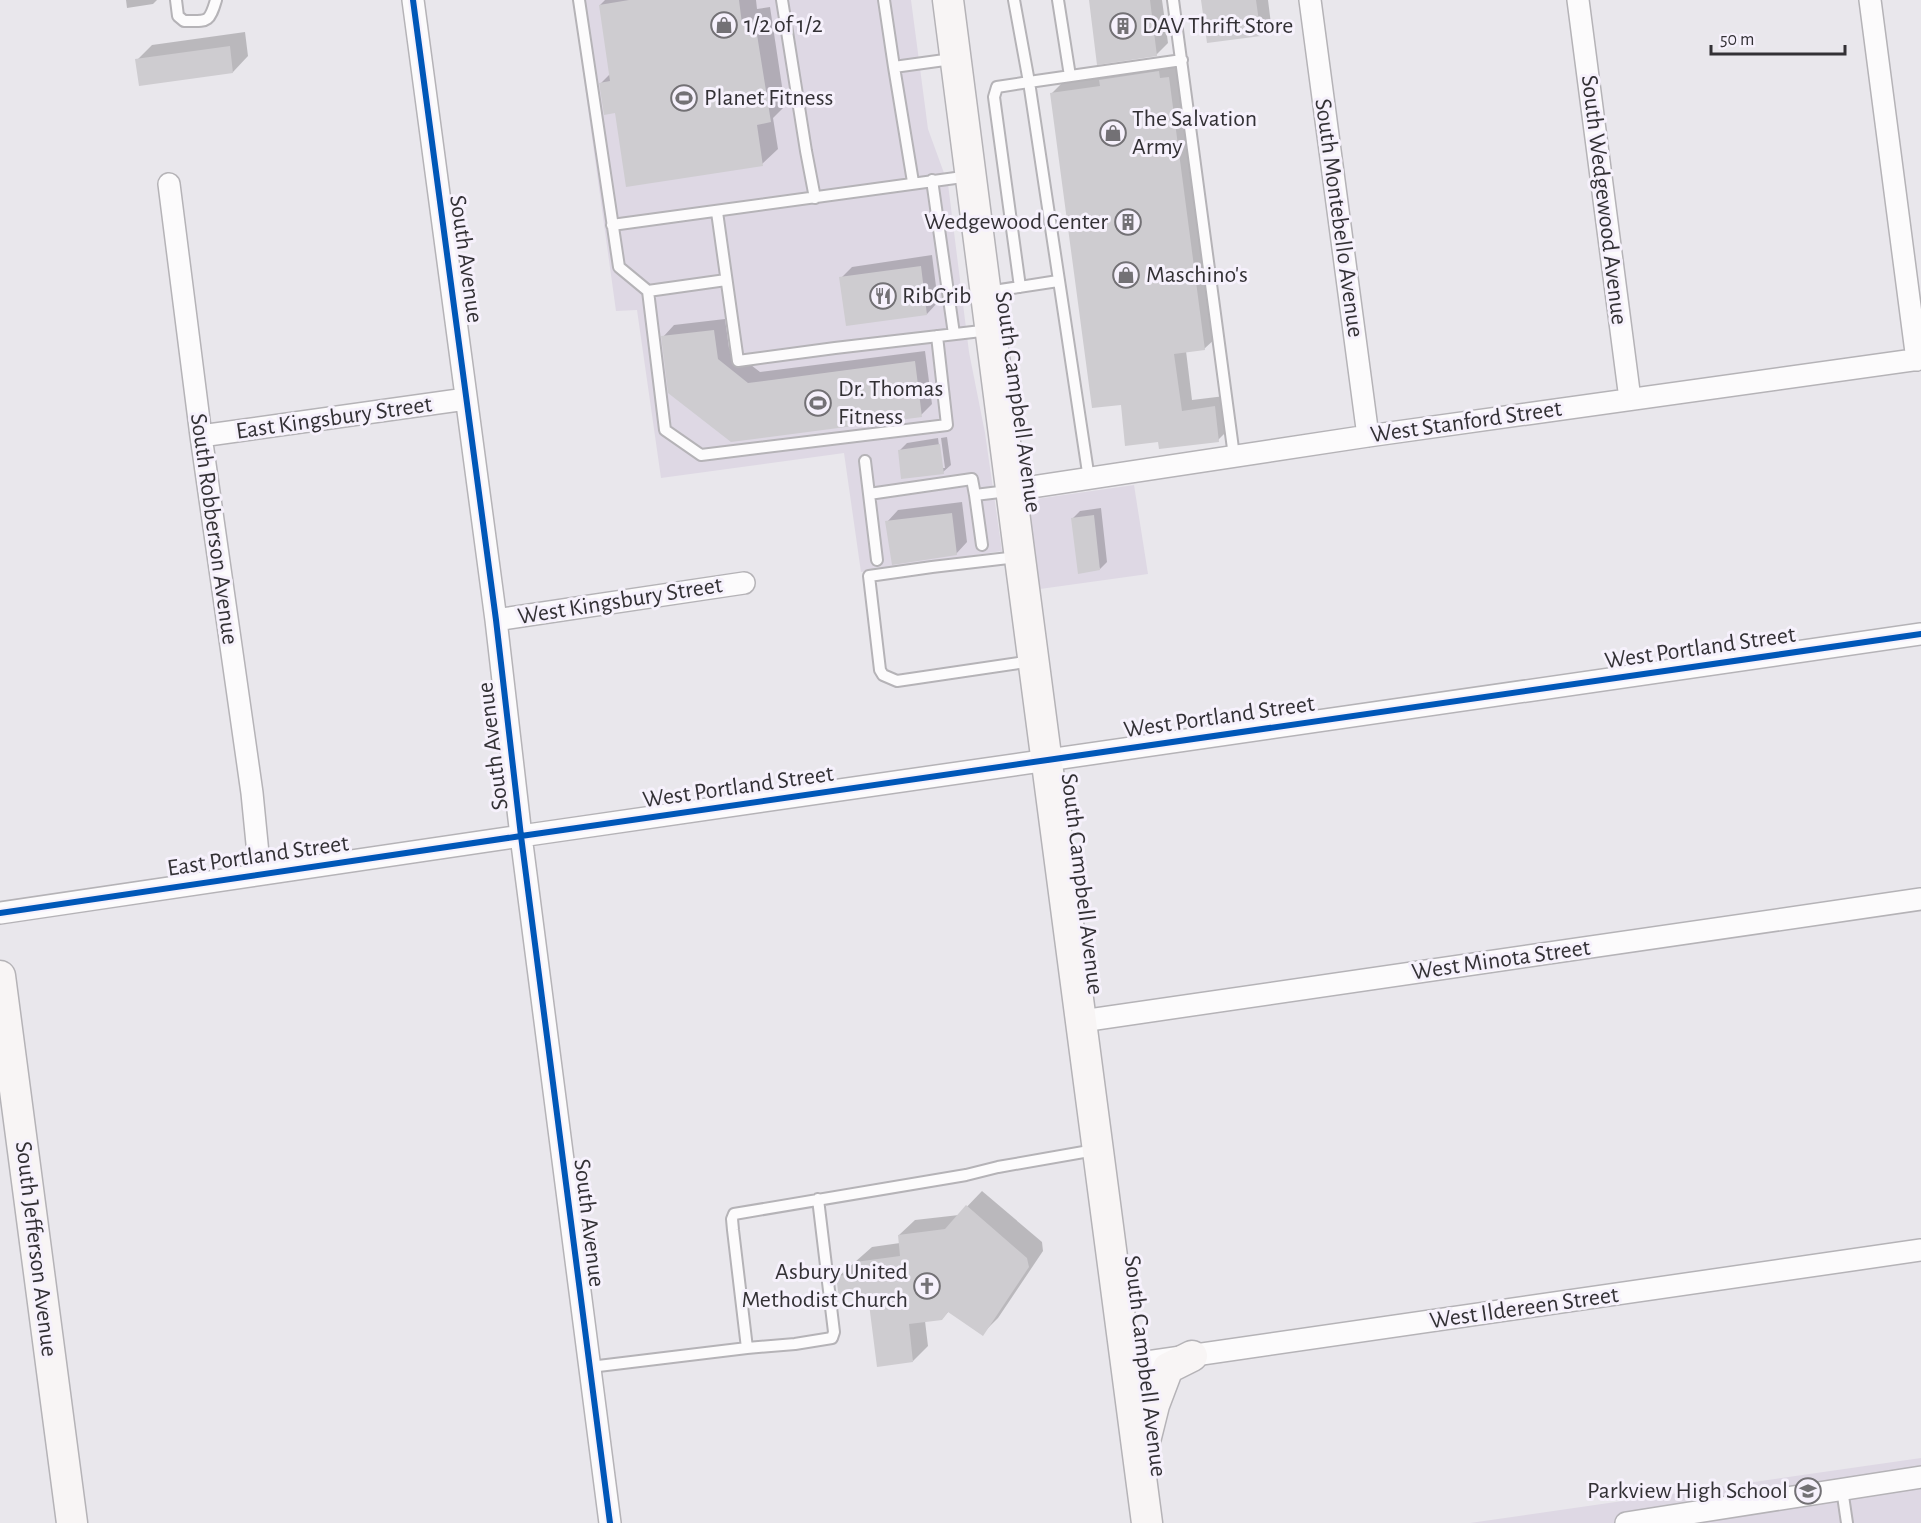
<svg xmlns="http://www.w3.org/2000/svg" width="1921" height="1523" font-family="'Alegreya Sans',sans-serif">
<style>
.built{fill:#ded8e4}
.shadow{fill:#0003}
.building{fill:#ceccd0}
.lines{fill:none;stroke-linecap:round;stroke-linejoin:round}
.service-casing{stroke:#b5b3b7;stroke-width:14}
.minor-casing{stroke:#b5b3b7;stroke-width:24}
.secondary-casing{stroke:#b5b3b7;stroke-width:33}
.service{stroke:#fcfbfc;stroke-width:10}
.minor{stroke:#fcfbfc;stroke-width:21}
.secondary{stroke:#f8f5f5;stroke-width:30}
.cycleway-casing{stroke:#f6f1fc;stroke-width:10}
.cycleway{stroke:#0057b8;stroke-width:6}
.labels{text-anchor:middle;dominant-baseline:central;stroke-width:6;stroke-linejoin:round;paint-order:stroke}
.poi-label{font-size:24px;fill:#333135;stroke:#f6f1fc;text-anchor:start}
.street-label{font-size:24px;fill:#333135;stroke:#f6f1fc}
</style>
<rect width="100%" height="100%" fill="#e9e7ec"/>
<!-- built -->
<path class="built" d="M573,0H911L928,129L948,184L969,352L985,433L1002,551L861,572L844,453L661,478L637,310L616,311Z
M1134,485L1148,574L1040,589L1029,512L1030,503L1036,499Z
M1921,1458V1523H1470Z"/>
<!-- shadow -->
<path class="shadow" d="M126,0H157L153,4L127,8Z
M605,0H756L757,9L770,7L785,106L773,118L778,149L762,164L616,112L601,83L611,73L600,5Z
M1090,0H1162L1168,43L1156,55Z
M1203,0H1268L1271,24L1260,35Z
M245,32L248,56L233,72L137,60L152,45Z
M1170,60L1171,68L1180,66L1216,338L1204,349L1186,351L1192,400L1225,396L1229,429L1218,440H1160L1122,403L1052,93L1063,82Z
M932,255L938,302L927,314L841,278L852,267Z
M725,319L729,348L760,372L925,351L932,404L921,415L731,440L663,337L674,325Z
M947,437L951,465L943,472L900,450L907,443L938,438L942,468H945L941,438Z
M962,502L967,542L956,554L887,522L898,510Z
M1101,508L1107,562L1100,569L1073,518L1080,511Z
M982,1191L1042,1242L1043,1251L998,1318L982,1334L949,1311L942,1319L925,1321L928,1346L913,1361L871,1303L838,1277L872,1247L900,1243L899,1235L915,1220L959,1215Z"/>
<!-- building -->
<path class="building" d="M629,0H739L742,24L755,22L771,122L757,125L763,166L626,187L615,113L604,115L599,83L610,81L599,5Z
M1089,0H1150L1157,56L1097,65Z
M1201,0H1256L1261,36L1207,43Z
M230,46L233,73L139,86L135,59Z
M1159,71L1160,78L1169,77L1205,350L1174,354L1182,411L1215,406L1219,442L1159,449L1158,442L1125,446L1121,405L1092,408L1050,93L1100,86L1099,80Z
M921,266L927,315L846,326L839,277Z
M714,330L718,359L748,383L915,361L922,417L731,442L668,393L661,336Z
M940,444L944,474L901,479L898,450Z
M952,513L957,555L892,565L885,521Z
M1094,515L1100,570L1078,574L1071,518Z
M966,1205L1027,1258L1029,1267L983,1336L948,1312L942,1320L909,1324L913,1362L877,1367L869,1304L861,1305L860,1296L839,1298L836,1276L856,1274L855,1262L900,1256L898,1235L945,1229Z"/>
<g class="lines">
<!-- service casing -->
<g class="service-casing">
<path id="service" d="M176,0L178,16L184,21C207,21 209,24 216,0
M579,0L619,267L648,291L665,430L701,455L947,425L937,336
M782,0L806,151L815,198
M884,0L894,67L952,59
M1014,0L1029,82L1182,60
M1058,0L1070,76
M1173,0L1234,456
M894,67L913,182
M932,180L954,334
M717,212L738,361L835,348L990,330
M612,225L970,176
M1020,287L994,97L997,87L1029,82L1089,479
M648,291L726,280
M987,292L1058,281
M865,461L869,494
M982,545L975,495L1008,491
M1017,557L932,567L869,576L880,670L883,675L897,681L1032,661
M877,560L869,494L972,479L975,495
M747,1348L733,1230L732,1219L734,1214L966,1175L998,1167L1095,1150
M590,1367L747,1348L795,1344L832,1338L834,1332L818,1199
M1842,1489L1847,1523"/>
</g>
<!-- minor casing -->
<g class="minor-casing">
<path id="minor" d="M413,0L496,620L521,836L610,1523
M1310,0L1368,436
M1578,0L1630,399
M1870,0L1917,360
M169,184L201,436L252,793L260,874
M201,436L466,399
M1012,490L1368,436L1921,359
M496,620L744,583
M0,913L521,836L1921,634
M1082,1021L1921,899
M1126,1365L1921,1250
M1626,1523L1921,1477"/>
</g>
<!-- secondary casing -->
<g class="secondary-casing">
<path id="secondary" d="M948,0C1012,508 1081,1015 1147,1523
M0,976L72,1523
M1143,1449L1154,1405L1168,1368L1192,1356"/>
</g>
<!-- service -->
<use href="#service" class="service"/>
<!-- minor -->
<use href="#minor" class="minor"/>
<!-- secondary -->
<use href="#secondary" class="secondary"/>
<!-- cycleway casing -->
<g class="cycleway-casing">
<path id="cycleway" d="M413,0L496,620L521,836L610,1523
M0,913L521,836L1921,634"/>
</g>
<!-- cycleway -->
<use href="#cycleway" class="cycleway"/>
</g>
<!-- icons -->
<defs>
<g id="shop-ring" transform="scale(1.35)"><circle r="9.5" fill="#f6f1fc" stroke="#737175" stroke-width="1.5"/><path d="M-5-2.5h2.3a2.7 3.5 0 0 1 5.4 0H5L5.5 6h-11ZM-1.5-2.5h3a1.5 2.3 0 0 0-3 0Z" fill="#737175"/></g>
<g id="building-ring" transform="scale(1.35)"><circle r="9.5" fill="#f6f1fc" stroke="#737175" stroke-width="1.5"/><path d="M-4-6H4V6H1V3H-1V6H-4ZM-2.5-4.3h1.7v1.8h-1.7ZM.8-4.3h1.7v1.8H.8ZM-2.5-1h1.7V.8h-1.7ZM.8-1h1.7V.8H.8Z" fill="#737175"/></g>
<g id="stadium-ring" transform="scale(1.35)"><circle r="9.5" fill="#f6f1fc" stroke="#737175" stroke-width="1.5"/><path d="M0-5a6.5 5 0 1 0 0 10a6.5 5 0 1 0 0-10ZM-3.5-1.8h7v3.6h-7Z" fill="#737175"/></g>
<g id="restaurant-ring" transform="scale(1.35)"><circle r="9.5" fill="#f6f1fc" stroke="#737175" stroke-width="1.5"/><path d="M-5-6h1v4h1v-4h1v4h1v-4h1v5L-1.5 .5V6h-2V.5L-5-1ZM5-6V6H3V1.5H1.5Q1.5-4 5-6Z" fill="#737175"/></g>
<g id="church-ring" transform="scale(1.35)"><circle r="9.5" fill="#f6f1fc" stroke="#737175" stroke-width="1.5"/><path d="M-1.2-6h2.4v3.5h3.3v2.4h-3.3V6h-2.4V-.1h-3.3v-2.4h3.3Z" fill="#737175"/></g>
<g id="school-ring" transform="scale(1.35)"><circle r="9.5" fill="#f6f1fc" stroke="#737175" stroke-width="1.5"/><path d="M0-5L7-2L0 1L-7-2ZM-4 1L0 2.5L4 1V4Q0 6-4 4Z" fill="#737175"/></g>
</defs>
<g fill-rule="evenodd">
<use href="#shop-ring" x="724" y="25"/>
<use href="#building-ring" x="1123" y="26"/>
<use href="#stadium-ring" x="684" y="98"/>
<use href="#shop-ring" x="1113" y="133"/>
<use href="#building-ring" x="1128" y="222"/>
<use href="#shop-ring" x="1126" y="275"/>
<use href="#restaurant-ring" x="883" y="296"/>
<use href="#stadium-ring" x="818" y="403"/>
<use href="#church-ring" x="927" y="1286"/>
<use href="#school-ring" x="1808" y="1491"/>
</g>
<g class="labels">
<!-- poi labels -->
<g class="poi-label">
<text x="744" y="25">1/2 of 1/2</text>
<text x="1142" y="26">DAV Thrift Store</text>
<text x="704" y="98">Planet Fitness</text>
<text x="1132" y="119">The Salvation<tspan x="1132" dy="28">Army</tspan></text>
<text x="1108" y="222" text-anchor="end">Wedgewood Center</text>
<text x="1146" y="275">Maschino's</text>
<text x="902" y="296">RibCrib</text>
<text x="838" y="389">Dr. Thomas<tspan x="838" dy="28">Fitness</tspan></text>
<text x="908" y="1272" text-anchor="end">Asbury United<tspan x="908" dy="28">Methodist Church</tspan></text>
<text x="1788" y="1491" text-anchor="end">Parkview High School</text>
</g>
<!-- street labels -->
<g class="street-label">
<text transform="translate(1604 200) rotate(83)">South Wedgewood Avenue</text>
<text transform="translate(1339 218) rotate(82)">South Montebello Avenue</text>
<text transform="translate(466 259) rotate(82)">South Avenue</text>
<text transform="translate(1018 402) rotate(82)">South Campbell Avenue</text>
<text transform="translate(334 418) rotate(-8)">East Kingsbury Street</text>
<text transform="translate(1466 422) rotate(-8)">West Stanford Street</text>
<text transform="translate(214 529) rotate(82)">South Robberson Avenue</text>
<text transform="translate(620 601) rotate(-9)">West Kingsbury Street</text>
<text transform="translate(1700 648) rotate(-8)">West Portland Street</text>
<text transform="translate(1219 717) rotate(-8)">West Portland Street</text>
<text transform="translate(493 746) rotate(-97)">South Avenue</text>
<text transform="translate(738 787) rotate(-8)">West Portland Street</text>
<text transform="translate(258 856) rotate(-8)">East Portland Street</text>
<text transform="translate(1082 884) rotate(83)">South Campbell Avenue</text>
<text transform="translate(1501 960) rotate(-8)">West Minota Street</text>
<text transform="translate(589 1223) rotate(83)">South Avenue</text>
<text transform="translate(36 1249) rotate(83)">South Jefferson Avenue</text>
<text transform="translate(1524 1308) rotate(-8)">West Ildereen Street</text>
<text transform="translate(1145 1366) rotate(83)">South Campbell Avenue</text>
</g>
</g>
<!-- scale -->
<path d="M1711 45v9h134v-9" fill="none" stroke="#333135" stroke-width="3"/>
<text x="1720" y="45" font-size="18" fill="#333135" stroke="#f6f1fc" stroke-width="4.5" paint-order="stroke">50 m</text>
</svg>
